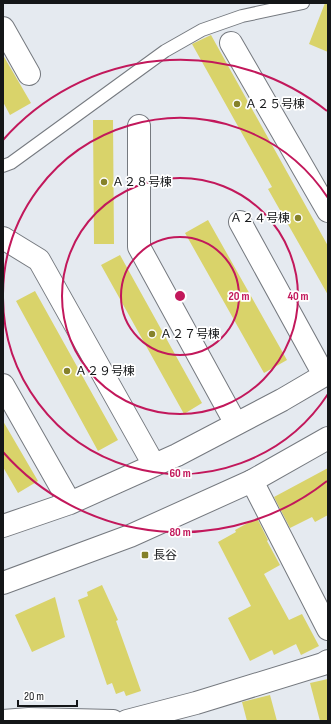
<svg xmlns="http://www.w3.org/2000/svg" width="331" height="724" font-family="'Sofia Sans Condensed','Noto Sans JP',sans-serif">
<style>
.building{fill:#d9d36a}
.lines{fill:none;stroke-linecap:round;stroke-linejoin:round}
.lane-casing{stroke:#75797f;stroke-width:14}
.street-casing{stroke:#75797f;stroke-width:24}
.secondary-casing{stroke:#75797f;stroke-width:24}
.lane{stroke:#fff;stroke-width:12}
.street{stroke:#fff;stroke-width:22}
.secondary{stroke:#fff;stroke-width:22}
.ring{fill:none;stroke:#c2185b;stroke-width:2}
.poi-dot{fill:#86822a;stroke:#fff;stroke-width:1.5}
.labels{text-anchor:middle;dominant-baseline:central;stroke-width:3.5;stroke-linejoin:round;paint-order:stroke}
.poi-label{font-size:12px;fill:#141618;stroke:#fff;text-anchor:start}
.centre{fill:#c2185b;stroke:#fff;stroke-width:2}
.ring-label{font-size:12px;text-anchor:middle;font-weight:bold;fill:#c2185b;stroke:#fff;stroke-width:3.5;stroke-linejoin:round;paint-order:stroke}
</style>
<rect width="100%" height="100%" fill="#e5eaf0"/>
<!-- building -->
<path class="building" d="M325,3H328V52L309,44Z
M211,35L328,246V295L268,189L272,187L192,44Z
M3,55L31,103L10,115L3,102Z
M93,120H113L114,244H94Z
M208,220L287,360L264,373L185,233Z
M120,255L202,403L184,414L101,265Z
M35,291L118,440L98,451L16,301Z
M3,421L38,481L18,493L3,467Z
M328,468V515L315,522L312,517L290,528L274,497Z
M257,518L268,540L267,541L280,565L264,574L289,620L302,614L319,646L301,655L296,644L274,655L272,650L250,661L228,618L251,606L218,542L236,532L235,530Z
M102,585L118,620L116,621L141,691L126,696L124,691L116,694L112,683L107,685L78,600L88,596L87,592Z
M55,597L65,637L32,652L15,615Z
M328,679V721H320L310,683Z
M270,695L277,721H247L242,702Z"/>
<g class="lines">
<!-- lane casing -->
<g class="lane-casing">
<path id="lane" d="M3,166L11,163L165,51L202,30L242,16L303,3"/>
</g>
<!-- street casing -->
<g class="street-casing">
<path id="street" d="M3,28L29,74
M231,43L328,211
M139,126V247L236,424
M240,222L324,375
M3,238L39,260L154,465
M3,385L70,503
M252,481L328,629
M3,526L70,503L177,455L282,400L328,373
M3,721L29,719L113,721
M127,721L196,703L323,664L328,661"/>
</g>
<!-- secondary casing -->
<g class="secondary-casing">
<path id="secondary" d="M3,583L130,536L252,481L328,438"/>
</g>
<!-- lane -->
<use href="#lane" class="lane"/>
<!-- street -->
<use href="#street" class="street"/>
<!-- secondary -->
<use href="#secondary" class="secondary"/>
</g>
<!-- distance rings -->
<g class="ring">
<circle cx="180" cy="296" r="59"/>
<circle cx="180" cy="296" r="118"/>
<path d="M328 394A177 177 0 0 1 3 298M3 294A177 177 0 0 1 328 198"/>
<path d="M327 481A236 236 0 0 1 3 452M3 140A236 236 0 0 1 327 111"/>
</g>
<!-- markers -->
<g class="poi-dot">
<circle cx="237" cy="104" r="4"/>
<circle cx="104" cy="182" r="4"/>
<circle cx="298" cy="218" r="4"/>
<circle cx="152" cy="334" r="4"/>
<circle cx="67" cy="371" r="4"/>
<rect x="141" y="551" width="8" height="8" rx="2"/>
</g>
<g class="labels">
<!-- poi labels -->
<g class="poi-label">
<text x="245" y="104">Ａ２５号棟</text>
<text x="112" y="182">Ａ２８号棟</text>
<text x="290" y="218" text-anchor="end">Ａ２４号棟</text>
<text x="160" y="334">Ａ２７号棟</text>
<text x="75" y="371">Ａ２９号棟</text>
<text x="153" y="555">長谷</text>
</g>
</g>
<circle cx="180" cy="296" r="6" class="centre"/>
<g class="ring-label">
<text x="239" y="300">20 m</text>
<text x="298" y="300">40 m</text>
<text x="180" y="477">60 m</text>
<text x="180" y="536">80 m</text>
</g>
<!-- border -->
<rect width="331" height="724" fill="none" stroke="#141618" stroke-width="8"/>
<!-- scale -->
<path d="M18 700v6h59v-6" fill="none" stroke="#141618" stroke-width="2"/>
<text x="24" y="700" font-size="12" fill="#141618" stroke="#ffffff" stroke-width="3" paint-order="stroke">20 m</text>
</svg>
